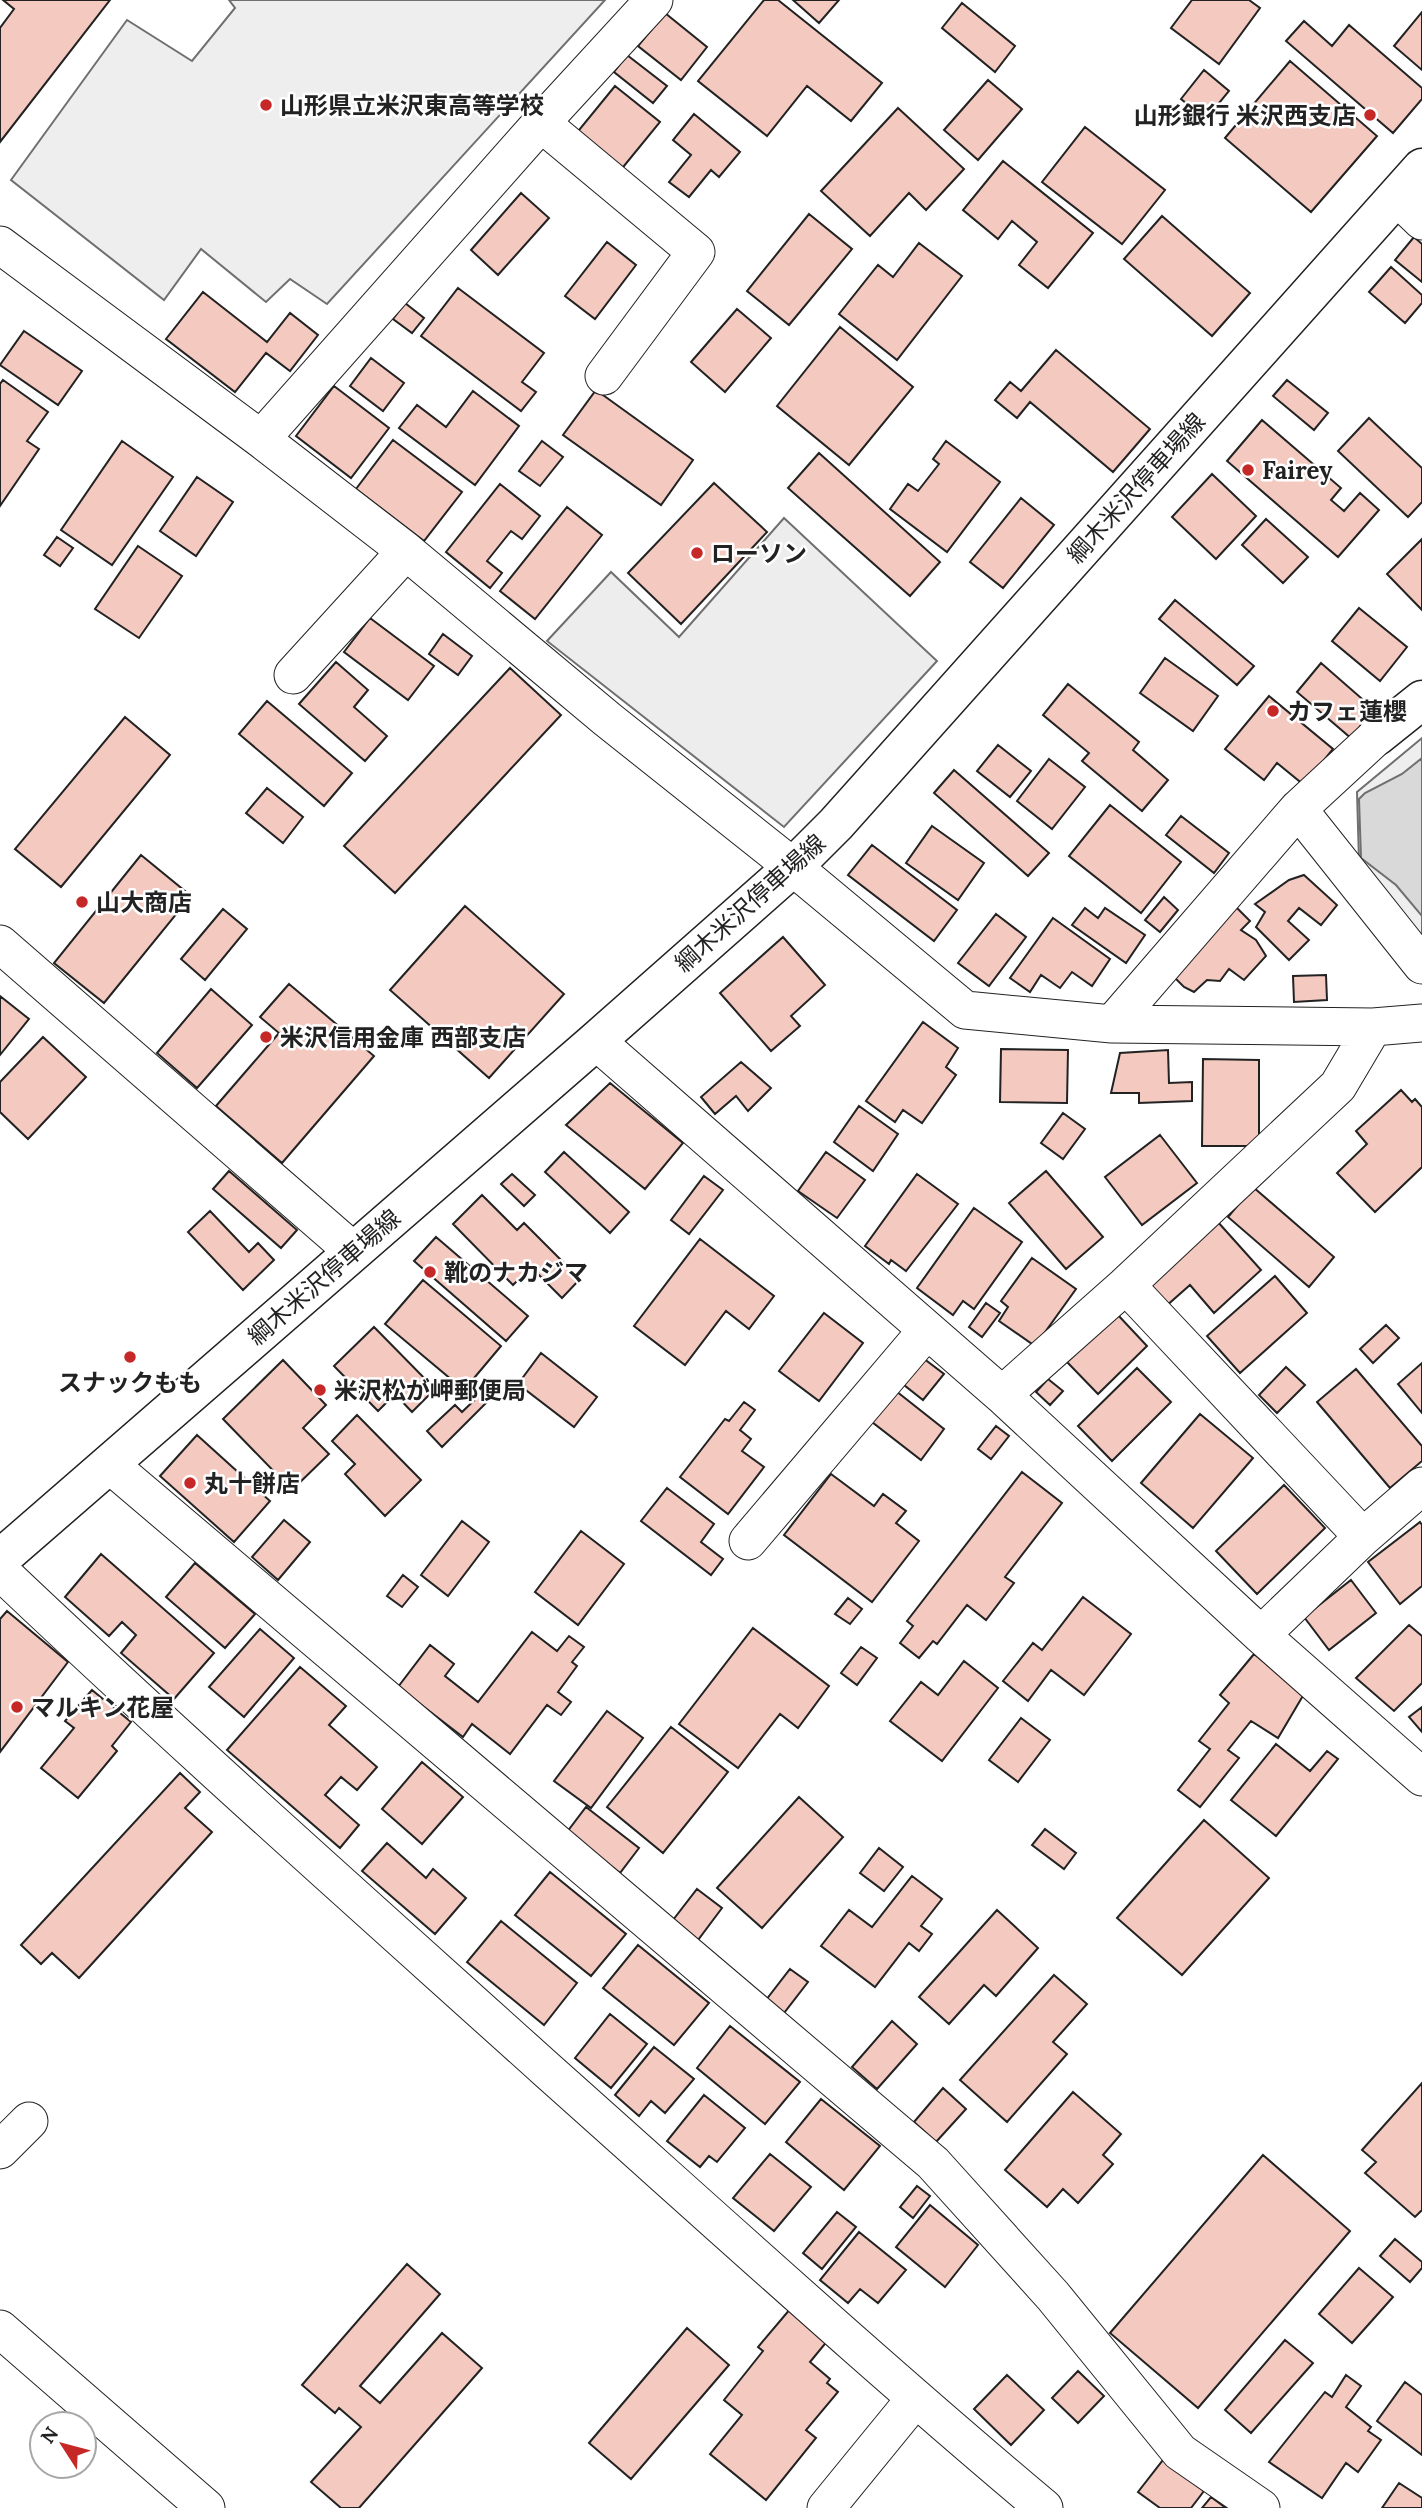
<svg xmlns="http://www.w3.org/2000/svg" width="1422" height="2508" font-family="Lora,'Noto Sans JP',serif">
<style>
.green{fill:#eee;stroke:#6f6f6f;stroke-width:2}
.parking{fill:#ededed;stroke:#6f6f6f;stroke-width:2}
.water{fill:#d9d9d9;stroke:#6f6f6f;stroke-width:2}
.building{fill:#f3c9c0;stroke:#222;stroke-width:2}
.lines{fill:none;stroke-linecap:round;stroke-linejoin:round}
.street-casing{stroke:#222;stroke-width:39}
.secondary-casing{stroke:#222;stroke-width:41}
.street{stroke:#fff;stroke-width:37}
.secondary{stroke:#fff;stroke-width:38}
.poi-dot{fill:#c62828;stroke:#fff;stroke-width:2.5}
.labels{text-anchor:middle;dominant-baseline:central;stroke-width:5;stroke-linejoin:round;paint-order:stroke}
.poi-label{font-size:24px;font-weight:bold;fill:#222;stroke:#fff;text-anchor:start}
.street-label{font-size:24px;fill:#222;stroke:#fff}
</style>
<rect width="100%" height="100%" fill="#fff"/>
<!-- green -->
<path class="green" d="M229,0H605L327,304L290,279L266,302L201,249L164,300L11,180L127,20L192,61L235,8Z
M1422,738V937L1359,861L1357,792Z"/>
<!-- parking -->
<path class="parking" d="M784,518L937,661L784,827L547,641L611,572L679,637Z"/>
<!-- water -->
<path class="water" d="M1422,758V916L1396,885L1361,858L1359,799L1365,793L1402,774Z"/>
<!-- building -->
<path class="building" d="M3,0H110L0,142V28L14,9Z
M764,0H778L882,83L851,121L807,86L767,136L698,81Z
M793,0H839L819,23Z
M1192,0H1249L1260,8L1219,64L1171,28Z
M962,3L1015,46L995,72L942,28Z
M1422,12V70L1394,46Z
M665,13L707,47L681,80L638,46Z
M1304,21L1332,46L1349,25L1422,88V99L1393,133L1286,41Z
M627,55L667,86L653,103L614,72Z
M1290,61L1377,136L1311,212L1225,138Z
M1204,70L1229,91L1206,119L1181,99Z
M988,80L1022,109L978,160L944,130Z
M615,86L660,122L615,177L570,141Z
M898,108L964,169L926,210L909,193L870,236L821,191Z
M694,114L740,152L719,177L711,170L689,197L669,182L691,155L673,140Z
M1085,127L1165,190L1122,244L1042,182Z
M1003,161L1093,233L1048,288L1019,265L1037,242L1012,221L998,239L963,210Z
M521,193L549,218L498,275L471,250Z
M809,214L852,249L789,325L747,291Z
M1162,216L1250,293L1212,336L1124,259Z
M1414,237L1422,244V282L1395,260Z
M607,242L636,265L595,319L565,296Z
M919,243L962,276L897,360L839,314L878,265L893,277Z
M1391,267L1422,295V303L1405,323L1369,292Z
M458,288L544,353L522,382L536,392L521,411L421,336Z
M203,292L267,342L290,313L318,335L290,371L266,353L235,392L166,339Z
M405,303L424,318L412,333L393,319Z
M737,309L771,338L725,392L691,362Z
M840,327L913,387L849,465L777,406Z
M24,331L82,371L58,405L0,365Z
M1056,350L1150,429L1113,472L1030,402L1017,418L995,400L1010,382L1021,391Z
M371,358L404,383L383,411L350,386Z
M3,380L48,412L27,441L39,449L0,506V384Z
M1287,380L1328,413L1314,430L1273,396Z
M334,386L389,428L351,478L296,436Z
M596,390L693,460L661,505L563,435Z
M473,391L519,426L475,485L399,428L417,405L446,427Z
M1369,418L1422,468V502L1408,517L1338,451Z
M1262,420L1341,488L1331,500L1344,511L1360,493L1379,510L1338,557L1227,461Z
M393,440L462,492L424,541L356,489Z
M122,441L173,477L112,565L61,530Z
M542,441L563,457L540,486L519,471Z
M946,441L1000,482L947,552L890,509L908,484L918,491L939,464L933,459Z
M819,453L940,562L910,596L788,488Z
M1212,474L1256,516L1216,559L1172,517Z
M197,477L233,502L196,556L160,531Z
M714,483L767,532L681,624L628,573Z
M500,484L540,516L522,539L511,531L487,561L502,573L490,588L446,552Z
M1021,498L1054,525L1003,588L970,562Z
M567,507L602,535L535,619L500,591Z
M1266,519L1308,557L1283,583L1242,545Z
M57,537L73,548L60,566L44,555Z
M1422,539V610L1387,574Z
M138,546L182,576L139,638L95,609Z
M1175,600L1254,666L1237,685L1159,619Z
M1359,608L1407,647L1380,681L1332,641Z
M370,618L434,666L408,700L344,652Z
M443,634L472,656L458,675L429,654Z
M1165,658L1218,696L1193,731L1140,693Z
M336,662L368,690L354,707L387,736L365,761L299,704Z
M1321,663L1376,711L1352,739L1297,692Z
M510,668L561,715L395,893L344,846Z
M1068,684L1139,742L1133,750L1168,780L1142,811L1082,761L1089,753L1043,715Z
M1269,696L1333,749L1304,785L1277,763L1264,780L1225,749Z
M267,701L352,773L324,806L239,734Z
M125,717L170,755L61,887L15,849Z
M998,745L1031,771L1010,797L977,771Z
M1049,759L1085,787L1052,829L1017,801Z
M954,770L1049,853L1028,876L934,793Z
M267,788L303,817L283,843L246,813Z
M1110,805L1181,862L1141,913L1069,856Z
M1181,816L1229,853L1214,873L1166,835Z
M932,826L984,863L958,900L906,863Z
M872,845L957,910L934,941L848,875Z
M141,855L191,896L104,1003L54,963Z
M1304,875L1337,905L1321,925L1299,908L1288,921L1309,940L1289,960L1256,927L1265,912L1255,904L1289,880Z
M1164,897L1178,910L1160,932L1145,920Z
M465,906L564,994L489,1078L390,990Z
M1236,907L1250,921L1241,930L1256,940L1266,956L1244,980L1229,969L1220,981L1207,980L1194,992L1184,987L1169,972Z
M1085,908L1098,918L1105,908L1145,935L1126,963L1072,925Z
M223,909L247,929L205,980L181,959Z
M996,914L1026,937L989,986L958,963Z
M1053,918L1110,959L1092,986L1072,972L1060,988L1041,975L1030,992L1010,978Z
M783,937L825,985L791,1016L800,1026L771,1051L720,993Z
M1326,975L1327,1000L1294,1002L1293,976Z
M289,984L374,1056L282,1163L216,1106L279,1033L260,1017Z
M211,989L252,1025L197,1088L157,1053Z
M0,996L29,1019L0,1055Z
M923,1022L958,1048L946,1067L956,1075L922,1123L903,1110L895,1122L866,1101Z
M43,1037L86,1077L28,1139L0,1112V1082Z
M1001,1049L1068,1050L1067,1103L1000,1102Z
M1168,1050L1169,1083L1192,1082V1101L1139,1103V1093H1111L1120,1053Z
M1203,1059L1259,1060V1146H1202Z
M741,1062L771,1088L748,1111L736,1096L715,1114L701,1097Z
M610,1083L683,1143L645,1189L566,1125Z
M1401,1090L1412,1102L1415,1099L1422,1107V1167L1375,1212L1337,1173L1367,1144L1356,1131Z
M859,1106L898,1134L873,1171L834,1142Z
M1063,1113L1085,1129L1063,1159L1041,1143Z
M1160,1135L1197,1183L1142,1225L1105,1177Z
M564,1152L629,1212L610,1233L545,1172Z
M826,1152L865,1180L837,1218L798,1191Z
M229,1171L297,1230L281,1248L213,1189Z
M1046,1171L1103,1237L1066,1269L1009,1203Z
M512,1174L535,1195L524,1206L501,1184Z
M917,1174L958,1204L906,1271L891,1260L889,1264L865,1246Z
M704,1176L723,1190L689,1234L671,1220Z
M1253,1187L1334,1257L1309,1287L1228,1217Z
M482,1195L517,1230L524,1223L580,1279L562,1298L531,1267L513,1285L453,1224Z
M974,1208L1022,1242L974,1309L963,1301L953,1315L917,1288Z
M210,1211L249,1252L258,1243L274,1260L243,1290L188,1232Z
M1217,1221L1261,1270L1214,1313L1190,1285L1165,1307L1145,1285Z
M436,1237L528,1316L506,1341L414,1261Z
M700,1239L774,1296L749,1329L726,1311L685,1365L634,1326Z
M1032,1258L1076,1289L1035,1346L999,1321L1008,1307L1001,1301Z
M1275,1276L1307,1313L1240,1373L1207,1336Z
M423,1280L501,1346L464,1390L385,1324Z
M986,1303L1000,1313L982,1337L969,1327Z
M824,1313L863,1343L819,1401L779,1371Z
M1117,1314L1147,1346L1098,1394L1067,1362Z
M1386,1325L1399,1338L1373,1363L1360,1349Z
M374,1327L435,1389L412,1412L395,1394L378,1411L334,1366Z
M541,1353L597,1397L574,1427L518,1384Z
M919,1355L944,1374L923,1400L899,1381Z
M283,1360L326,1405L303,1428L329,1454L292,1490L223,1419Z
M1422,1363V1413L1398,1384Z
M1286,1367L1305,1385L1277,1413L1259,1395Z
M1137,1368L1171,1402L1112,1461L1078,1426Z
M1356,1369L1422,1446V1461L1390,1488L1317,1402Z
M1048,1379L1063,1391L1050,1405L1036,1392Z
M486,1389L493,1396L442,1447L427,1431L455,1405L462,1412Z
M896,1391L944,1429L921,1460L872,1422Z
M744,1402L755,1410L740,1430L751,1439L742,1451L764,1467L728,1514L680,1477L725,1419L729,1421Z
M1200,1414L1253,1458L1193,1528L1141,1483Z
M357,1415L421,1480L385,1516L345,1474L355,1464L332,1441Z
M996,1426L1009,1436L991,1459L978,1449Z
M197,1435L270,1501L234,1542L160,1476Z
M1022,1472L1062,1503L1005,1577L1014,1583L986,1620L967,1605L937,1644L933,1641L919,1658L900,1643L913,1626L907,1621Z
M831,1474L874,1506L883,1494L906,1511L896,1523L919,1541L872,1602L784,1535Z
M1284,1485L1325,1528L1257,1594L1216,1551Z
M667,1488L714,1524L701,1542L723,1559L711,1575L641,1521Z
M284,1520L310,1542L278,1580L252,1557Z
M462,1521L489,1542L448,1596L421,1575Z
M1420,1522L1422,1525V1586L1400,1604L1368,1562Z
M581,1531L624,1564L578,1625L535,1592Z
M101,1554L214,1653L174,1699L121,1653L136,1635L122,1622L109,1636L65,1597Z
M195,1563L255,1614L225,1648L166,1597Z
M403,1575L418,1587L402,1607L387,1596Z
M1351,1580L1376,1613L1329,1650L1304,1617Z
M1083,1597L1131,1634L1084,1695L1051,1670L1028,1701L1003,1681L1033,1643L1042,1650Z
M848,1598L862,1609L850,1624L835,1614Z
M7,1611L68,1662L0,1752V1619Z
M1409,1625L1422,1636V1683L1394,1711L1356,1678Z
M753,1628L829,1686L798,1728L780,1714L738,1768L679,1724Z
M260,1629L294,1658L244,1717L209,1687Z
M532,1632L557,1651L569,1636L584,1647L572,1662L577,1666L558,1692L571,1702L561,1715L547,1705L510,1754L472,1724L463,1737L398,1687L430,1645L454,1664L445,1676L478,1702Z
M861,1647L877,1658L857,1685L841,1673Z
M1254,1654L1304,1694L1278,1738L1251,1721L1228,1750L1239,1758L1200,1807L1178,1790L1210,1749L1199,1741L1229,1703L1220,1695Z
M964,1661L998,1688L942,1761L890,1721L921,1682L938,1695Z
M300,1667L346,1706L329,1725L377,1767L357,1790L341,1777L325,1795L359,1825L340,1848L227,1750Z
M92,1690L131,1722L112,1746L117,1751L78,1798L41,1768L74,1728L65,1721Z
M1422,1707V1732L1409,1717Z
M607,1711L643,1738L591,1808L554,1781Z
M1021,1718L1050,1740L1018,1782L989,1760Z
M671,1727L728,1772L663,1853L607,1807Z
M1276,1744L1310,1771L1327,1751L1338,1759L1276,1836L1231,1800Z
M422,1762L463,1797L422,1844L382,1809Z
M180,1773L200,1792L185,1808L212,1832L79,1978L52,1953L41,1964L21,1945Z
M799,1797L843,1837L762,1928L717,1888Z
M586,1807L639,1848L620,1873L567,1832Z
M1204,1820L1269,1878L1182,1975L1117,1918Z
M1045,1829L1076,1853L1064,1869L1032,1845Z
M387,1843L426,1878L433,1869L466,1898L435,1934L362,1871Z
M879,1848L903,1867L884,1891L860,1873Z
M550,1872L626,1934L591,1976L515,1915Z
M912,1876L942,1899L921,1926L932,1934L919,1951L909,1943L875,1987L821,1946L849,1910L872,1927Z
M697,1889L722,1908L698,1940L673,1920Z
M997,1910L1038,1948L996,1996L984,1985L949,2024L919,1997Z
M501,1921L577,1983L544,2025L467,1962Z
M638,1945L709,2003L674,2045L603,1988Z
M790,1969L808,1982L784,2013L766,2000Z
M1054,1975L1087,2004L1053,2042L1067,2054L1007,2122L960,2080Z
M610,2014L647,2044L611,2088L575,2058Z
M892,2021L917,2044L877,2089L852,2067Z
M730,2026L800,2082L765,2124L697,2068Z
M654,2047L694,2079L665,2113L651,2101L639,2116L615,2095Z
M1422,2083V2210L1415,2217L1365,2173L1376,2162L1362,2150Z
M943,2088L966,2109L936,2142L914,2122Z
M1073,2092L1121,2134L1103,2155L1113,2164L1078,2203L1063,2189L1047,2207L1005,2170Z
M704,2095L745,2128L717,2162L709,2156L700,2167L667,2141Z
M821,2099L880,2146L844,2190L786,2142Z
M770,2154L811,2187L774,2231L733,2198Z
M1263,2155L1350,2231L1198,2408L1110,2333Z
M917,2186L930,2196L913,2218L900,2207Z
M930,2205L978,2245L945,2287L896,2247Z
M837,2212L856,2227L822,2269L803,2253Z
M859,2232L906,2270L878,2303L860,2289L848,2303L820,2280Z
M1395,2239L1422,2262V2268L1410,2282L1380,2256Z
M407,2264L440,2294L360,2386L380,2403L442,2333L482,2368L359,2508H341L311,2482L361,2427L339,2408L335,2413L302,2385Z
M1359,2268L1393,2297L1352,2343L1319,2314Z
M791,2308L829,2339L810,2362L830,2379L827,2383L838,2392L806,2430L816,2438L766,2500L710,2454L742,2415L724,2400L763,2351L758,2347Z
M687,2328L729,2365L631,2479L589,2443Z
M1285,2340L1313,2363L1251,2433L1225,2410Z
M1078,2371L1104,2396L1078,2423L1052,2398Z
M1007,2375L1044,2410L1011,2445L974,2409Z
M1346,2375L1361,2386L1346,2407L1371,2427L1368,2431L1381,2440L1358,2472L1346,2463L1322,2498L1269,2462L1325,2392L1332,2397Z
M1405,2382L1422,2395V2455L1377,2421Z
M1163,2460L1204,2491L1191,2508H1160L1138,2492Z
M1399,2483L1422,2498V2508H1382Z
M1211,2497L1226,2508H1202Z"/>
<g class="lines">
<!-- street casing -->
<g class="street-casing">
<path id="street" d="M541,123L696,252L604,376
M1397,197L1422,221
M0,245L261,439L406,551L607,719L793,867L965,1010L1112,1024L1373,1027L1422,1023
M261,439L541,123L654,0
M293,675L406,551
M1377,736L1298,809L1422,965
M0,944L353,1251
M1112,1024L1298,809
M596,1041L1002,1395L1261,1635L1422,1777
M1126,1285L1363,1537
M1002,1395L1126,1285L1338,1086L1373,1027
M109,1464L933,2163L1053,2296L1180,2452L1261,2508
M748,1541L927,1330
M0,1571C179,1741 364,1905 547,2070C712,2217 875,2366 1044,2508
M1261,1635L1363,1537L1422,1486
M0,2150L29,2121
M0,2329L206,2508
M826,2508L915,2399"/>
</g>
<!-- secondary casing -->
<g class="secondary-casing">
<path id="secondary" d="M1377,736L1422,700
M0,1559L596,1041L793,867L836,824L1422,168"/>
</g>
<!-- street -->
<use href="#street" class="street"/>
<!-- secondary -->
<use href="#secondary" class="secondary"/>
</g>
<!-- markers -->
<g class="poi-dot">
<circle cx="266" cy="105" r="7"/>
<circle cx="1370" cy="115" r="7"/>
<circle cx="1248" cy="470" r="7"/>
<circle cx="697" cy="553" r="7"/>
<circle cx="1273" cy="711" r="7"/>
<circle cx="82" cy="902" r="7"/>
<circle cx="266" cy="1037" r="7"/>
<circle cx="430" cy="1272" r="7"/>
<circle cx="130" cy="1357" r="7"/>
<circle cx="320" cy="1390" r="7"/>
<circle cx="190" cy="1483" r="7"/>
<circle cx="17" cy="1707" r="7"/>
</g>
<g class="labels">
<!-- poi labels -->
<g class="poi-label">
<text x="280" y="105">山形県立米沢東高等学校</text>
<text x="1356" y="115" text-anchor="end">山形銀行 米沢西支店</text>
<text x="1262" y="470">Fairey</text>
<text x="711" y="553">ローソン</text>
<text x="1287" y="711">カフェ蓮櫻</text>
<text x="96" y="902">山大商店</text>
<text x="280" y="1037">米沢信用金庫 西部支店</text>
<text x="444" y="1272">靴のナカジマ</text>
<text x="130" y="1382" text-anchor="middle">スナックもも</text>
<text x="334" y="1390">米沢松が岬郵便局</text>
<text x="204" y="1483">丸十餅店</text>
<text x="31" y="1707">マルキン花屋</text>
</g>
<!-- street labels -->
<g class="street-label">
<text transform="translate(1136 488) rotate(-48)">綱木米沢停車場線</text>
<text transform="translate(750 903) rotate(-42)">綱木米沢停車場線</text>
<text transform="translate(324 1277) rotate(-41)">綱木米沢停車場線</text>
</g>
</g>
<!-- north arrow -->
<g transform="translate(63 2445) rotate(306)"><circle r="33" fill="#ffffff" stroke="#a7a7a7" stroke-width="2"/>
<path d="M0-5L12 26L0 18L-12 26Z" fill="#c62828"/>
<text y="-10" font-size="19" font-weight="bold" text-anchor="middle" fill="#222222">N</text>
</g>
</svg>
